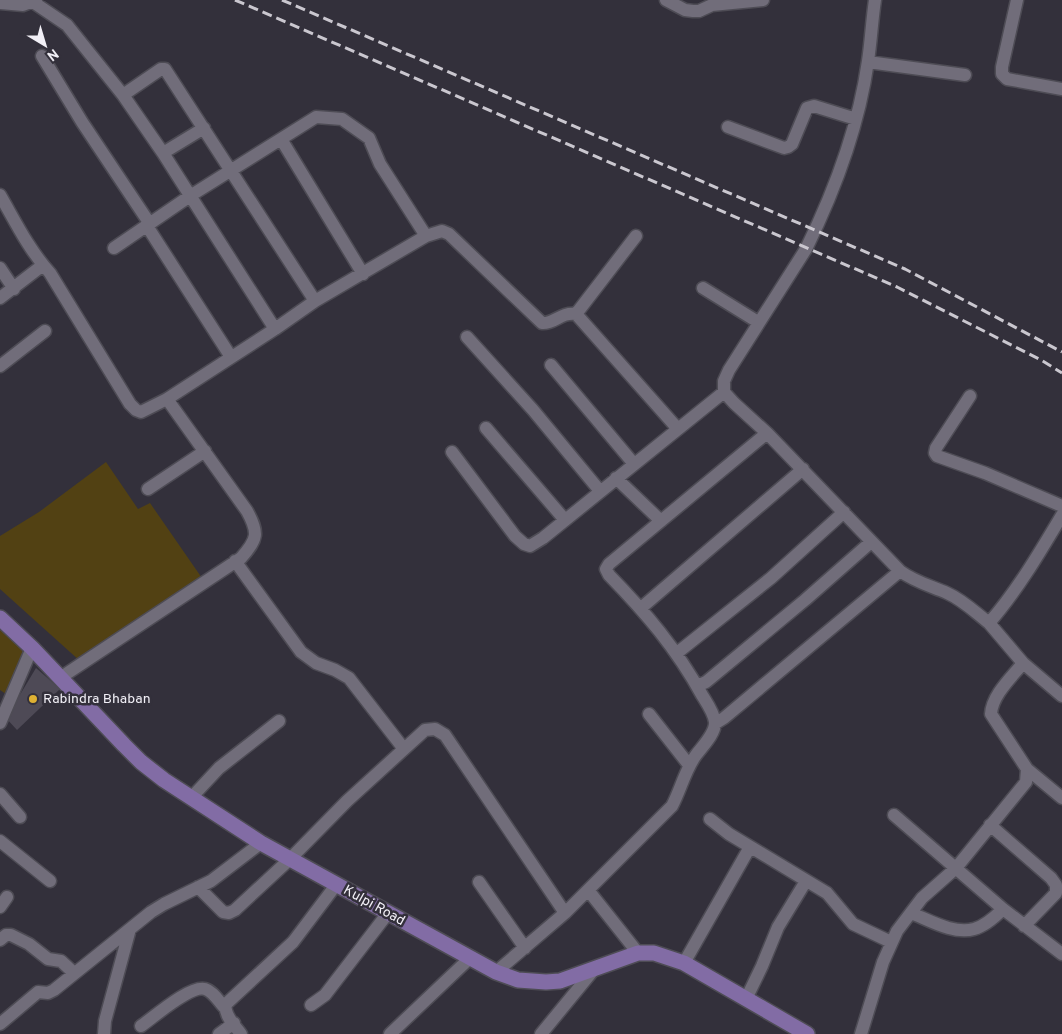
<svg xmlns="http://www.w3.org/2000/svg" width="1062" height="1034" font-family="Overpass,sans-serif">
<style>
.green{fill:#524113}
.building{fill:#4e4a56}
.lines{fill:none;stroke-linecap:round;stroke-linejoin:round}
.minor-casing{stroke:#4e4c55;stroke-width:15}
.major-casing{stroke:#4e4c55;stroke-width:18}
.minor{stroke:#716d7a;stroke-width:12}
.major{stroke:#826ca5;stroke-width:15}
.rail{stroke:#cac7cf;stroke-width:3;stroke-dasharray:10 5;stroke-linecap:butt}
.poi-dot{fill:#deb133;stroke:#33303b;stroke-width:2}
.labels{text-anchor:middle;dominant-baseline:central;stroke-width:5;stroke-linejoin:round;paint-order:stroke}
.poi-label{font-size:14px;fill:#f1eff6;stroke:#33303b;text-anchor:start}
.street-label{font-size:14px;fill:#f1eff6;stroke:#33303b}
</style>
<rect width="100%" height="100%" fill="#33303b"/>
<!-- green -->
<path class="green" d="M106,462L138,509L150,503L204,581L80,661L0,589V536L39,512Z
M0,627L22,643L27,656L6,694L0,690Z"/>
<!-- building -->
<path class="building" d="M36,668L60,689L17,730L6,718Z"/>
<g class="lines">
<!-- minor casing -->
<g class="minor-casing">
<path id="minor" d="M666,0L685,10L693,11H699L712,5L763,0
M875,0C872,20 871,41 868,61C859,125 835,190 806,249L729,370L724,381V392L734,403L767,433L900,571C915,582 931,586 947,593C963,600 976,613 989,623
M1017,0L1002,67V74L1007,79L1062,89
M0,3L23,5L36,0
M42,56L82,122L150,224
M868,62L965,75
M123,95L161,69H165L315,301
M728,127L784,148L788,147L792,144L807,108L814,106L856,119
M281,139L363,274
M163,153L204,128
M0,195C15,221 29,250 50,273L130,404L136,410L141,412L167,399L275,329L163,153L123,95L67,25L33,2
M147,226L231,357
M114,248L190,196L316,117L342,119L369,138L380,164L426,236
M0,268L14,289
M703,288L758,322
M0,298L43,265
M576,314L636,236
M275,329L315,301L426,236L442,231L449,234L542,323C555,324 560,312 576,314L678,429
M467,337L533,410L600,491
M551,365L634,464
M0,366L45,331
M970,396L936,448L935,453L937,456L985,473L1062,506
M486,428L565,520
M452,452L515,536L524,544L530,546L543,538L724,392
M616,478L661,521
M148,489L205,451
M235,561L301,652L316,663L335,670L349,678L404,749
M641,608L803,469
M677,653L771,578L844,512
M1023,663L1062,696
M60,678L241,558C258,539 259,533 247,511L167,399
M697,686L706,682L805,600L871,542
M649,714L689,765
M0,723L32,648
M716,723L724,718L900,571
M1027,769L1062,798
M0,794L20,817
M191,798L219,768L279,721
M894,815L1003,909L1062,954
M710,819L729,834L827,893L853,924L891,942
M990,825L1051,878L1056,885V893L1024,926
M0,841L50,881
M479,882L525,948
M198,887L223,912L229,913L235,910L290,859L347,801L425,730L435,729L445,735L565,913
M588,890L638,953
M0,907L7,897
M911,913C929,920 954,935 974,929C985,926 995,917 1003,909
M0,940L6,935H11L29,944L48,959L61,961L74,973
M684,963L750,847
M496,972L565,913L672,806C681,789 685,770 696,755C702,747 716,733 715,722C714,713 707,703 702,695C676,648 646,613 609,575L606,569L609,564L767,433
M746,999L762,966L778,927L806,881
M311,1005L325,995L388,913
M0,1024L38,992L48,993L54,990L151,912L164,904L211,881L261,843
M141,1026C154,1017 190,985 205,989C213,991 219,1002 225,1008
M104,1034L105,1021L130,929
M219,1034L234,1023
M241,1034C235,1026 223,1014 226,1004L293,942L336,885
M390,1034L470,958
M541,1034L596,967
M861,1034L883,962L897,931L922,898L956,868L1026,782L1027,769L991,714C992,695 1012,677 1023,663L989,623C1017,591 1040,552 1062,515"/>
</g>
<!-- major casing -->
<g class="major-casing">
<path id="major" d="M0,618L32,648L124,745L141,762L164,780L261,843L496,972L518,980L546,982L560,981L638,953H654L684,963L807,1034"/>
</g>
<!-- minor -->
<use href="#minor" class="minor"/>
<!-- major -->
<use href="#major" class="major"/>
<!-- rail -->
<path class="rail" d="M235,0L897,287L1041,360L1062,373
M282,0L905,269L1062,352"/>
</g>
<!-- markers -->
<circle class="poi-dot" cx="33" cy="699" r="5"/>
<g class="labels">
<!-- poi labels -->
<g class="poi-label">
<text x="43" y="699">Rabindra Bhaban</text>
</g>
<!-- street labels -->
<g class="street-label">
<text transform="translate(374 906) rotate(29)">Kulpi Road</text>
</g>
</g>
<!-- north arrow -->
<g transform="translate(45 45) rotate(142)" stroke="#33303b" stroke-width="4" paint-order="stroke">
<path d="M0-4L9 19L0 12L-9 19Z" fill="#f1eff6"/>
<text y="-8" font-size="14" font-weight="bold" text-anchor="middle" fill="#f1eff6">N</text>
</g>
</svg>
